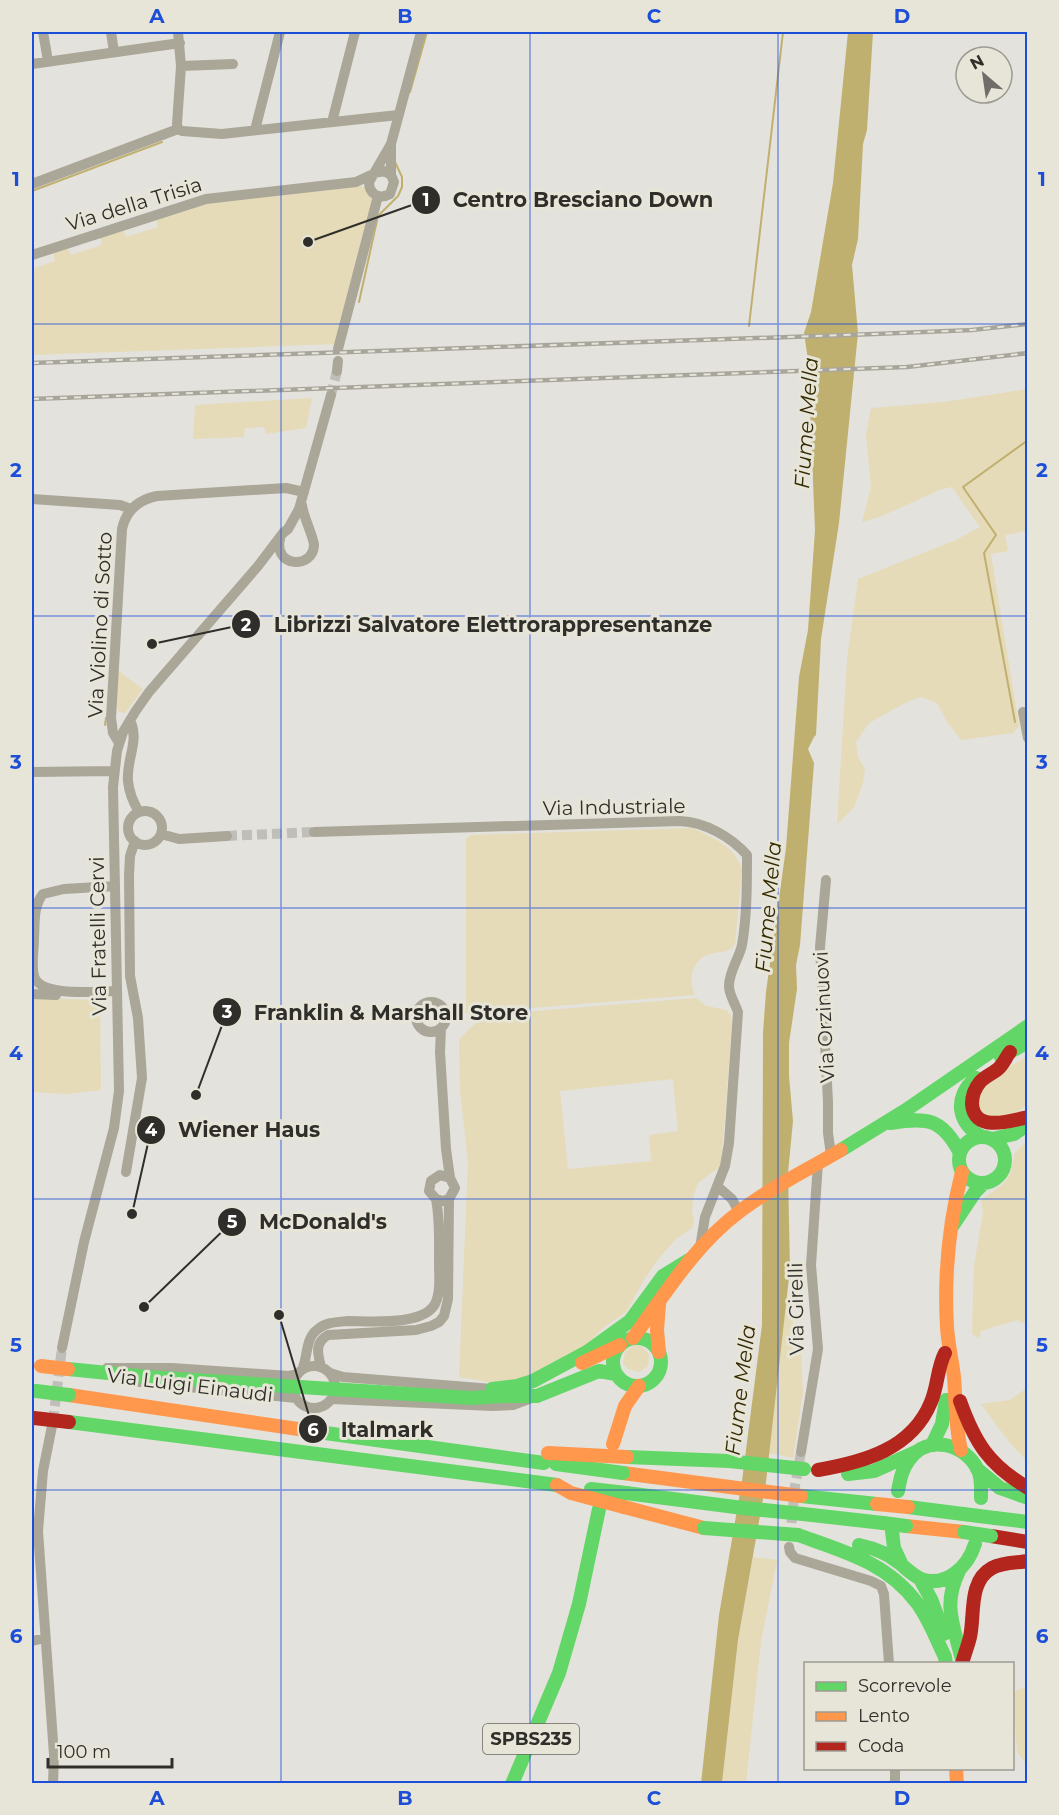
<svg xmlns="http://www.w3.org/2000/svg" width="1059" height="1815" font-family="Montserrat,sans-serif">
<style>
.green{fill:#e5dbb8;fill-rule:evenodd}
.water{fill:#c0b06f}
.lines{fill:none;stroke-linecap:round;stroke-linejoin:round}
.stream{stroke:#c0b06f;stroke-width:2}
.street-tunnel{stroke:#c0beb8;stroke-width:10;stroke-dasharray:10 5;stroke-linecap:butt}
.street{stroke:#aaa698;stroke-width:10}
.fast{stroke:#63d668;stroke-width:14}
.slow{stroke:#ff974d;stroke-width:14}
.jam{stroke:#b3261e;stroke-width:14}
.rail-casing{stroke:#a8a69c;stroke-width:4.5}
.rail{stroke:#e7e4d8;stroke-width:2;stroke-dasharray:7;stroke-linecap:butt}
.fast-bridge{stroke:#63d668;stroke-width:14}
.slow-bridge{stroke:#ff974d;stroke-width:14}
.jam-bridge{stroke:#b3261e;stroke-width:14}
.grid{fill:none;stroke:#1d4ed8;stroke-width:1.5;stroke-opacity:0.55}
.labels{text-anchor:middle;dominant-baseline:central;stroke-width:6;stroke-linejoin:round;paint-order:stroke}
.shield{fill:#e7e4d8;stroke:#66655e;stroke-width:1.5}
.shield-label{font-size:18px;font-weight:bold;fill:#2f2e2a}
.street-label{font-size:20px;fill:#2f2e2a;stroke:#e7e4d8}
.water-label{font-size:21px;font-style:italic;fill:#342b03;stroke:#e7e4d8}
.leader{fill:none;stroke:#2f2e2a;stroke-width:2}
.callout-dot{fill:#2f2e2a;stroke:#e7e4d8;stroke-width:2}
.mark-label{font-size:18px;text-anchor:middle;font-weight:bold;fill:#fff}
.callout-label{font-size:21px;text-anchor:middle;font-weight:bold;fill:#2f2e2a;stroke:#e7e4d8;stroke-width:6;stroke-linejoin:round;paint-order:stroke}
.neatline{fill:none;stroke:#1d4ed8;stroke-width:2}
.grid-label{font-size:20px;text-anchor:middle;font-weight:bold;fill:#1d4ed8}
</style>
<rect width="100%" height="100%" fill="#e4e2dc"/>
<!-- green -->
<path class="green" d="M357,185C367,187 372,193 373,203L337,344L32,355V269L55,261L53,253L68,248L71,255L102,245L100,237L123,229L126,237L158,227L156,219L207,203Z
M1027,389V531L1005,535L1008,551L991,554L1019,726L1013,733L961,740L947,722L937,703L921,697L909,701L869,723L856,742L858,757L865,769L863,783L854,807L837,825L847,660L858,579L956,540L980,527L952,487L942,489L882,516L862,522L871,487L866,435L871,408L944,402Z
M312,398L306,428L266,434L264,427L245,428L244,437L193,439L195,405Z
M117,670L143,689L125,713L119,712L116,706Z
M693,828C714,839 734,845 742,869L735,944C729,953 724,951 714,953C693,957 687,977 695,995L466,1013V839L471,835Z
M32,998L100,1000L101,1090L67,1094L32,1092Z
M696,998L706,1006L727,1010L731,1016L732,1024L721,1166L698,1183L694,1194L692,1210L694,1222L692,1228L676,1239L659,1258L644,1280L626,1312L603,1328L582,1349L538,1373L501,1384L459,1377L468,1162L460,1090L459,1040L469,1029L486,1015ZM673,1079L678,1131L649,1135L651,1161L568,1169L560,1091Z
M1027,1056V1104L1016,1115L982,1117C980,1111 977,1104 979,1097C982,1081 1014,1065 1027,1056Z
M1027,1140V1321L1022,1323L1017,1320L981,1331L979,1338L972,1334L974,1265L983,1213L981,1200L1002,1185L1007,1179L1011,1173L1015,1153Z
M787,1295L792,1315L795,1340L801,1354L803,1392L793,1458L769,1453Z
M634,1346H641L649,1355L648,1366L639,1372L628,1369L623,1363L625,1352Z
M1027,1388H1028L1027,1461L1009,1442L981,1404L1010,1400Z
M753,1557L777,1560L761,1642L746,1783L722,1784L738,1640Z
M1027,1686V1765L1017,1752L1013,1692Z"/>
<!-- water -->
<path class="water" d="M848,32H873L867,130L863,144L858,239L852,265L858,333L839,523L821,639L816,735L814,737L808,749L814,763L800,945L796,965L797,989L789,1043V1076L793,1121L788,1173L790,1269L766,1482L738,1640L722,1783L701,1784L719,1615L742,1481L762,1325L763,1033L766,992L786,848L799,677L808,630L815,530L808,360L804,333L811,312L833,183Z"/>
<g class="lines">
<!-- stream -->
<path class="stream" d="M410,92L427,32
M32,191L162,142
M359,302L378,216L398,196L402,187V177L395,162
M749,326L783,32
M1015,722L984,553L996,535L963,487L1028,440
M105,725L106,718"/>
<!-- street-tunnel -->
<path class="street-tunnel" d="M331,395L337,371
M227,836L314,832
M53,1421L62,1348
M790,1538L795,1486L801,1452"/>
<!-- street -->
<path class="street" d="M43,32L48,61
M111,32L114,52
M32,64L180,43
M181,66L233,64
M332,122L355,32
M178,129L182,131L222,134L398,115
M255,130L280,32
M374,173L384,171L391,175L394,182L390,194C379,200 369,194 369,182L391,144
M391,175V144L421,32
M32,184L178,129L177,124L181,66L178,32
M32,255L206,199L356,182L371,175
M338,349L378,196
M337,371L338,361
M32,499L120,505L131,509
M280,539C273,567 313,570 314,545C314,538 303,516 302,505
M1023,712L1028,738
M130,720C140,741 126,759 128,781C129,792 133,802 139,812
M119,743L113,733L111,718L122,529C126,510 138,500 157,496L286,488L304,492
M32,772L114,771
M128 828a17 17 0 1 1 34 0a17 17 0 1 1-34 0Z
M314,832L680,821C705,822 731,837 747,855C747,885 747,916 742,945C739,959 729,971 729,986C729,995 735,1003 738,1012L729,1143L725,1166L705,1217L700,1248
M161,834L179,839L227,836
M826,880L820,947L828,1102V1133L831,1155
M115,886L64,889L43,894C33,906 35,923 34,938C34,950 31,964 34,976C40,998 98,991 117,991
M32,994L56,995
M416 1017a15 15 0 1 1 30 0a15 15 0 1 1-30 0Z
M441,1028L440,1052L446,1149L450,1178L455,1188L449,1199L443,1201L436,1199L429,1191L431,1181L440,1175L450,1178
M126,1172L142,1078L138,1018L130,976L129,875L130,856L135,841
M717,1186L732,1199L739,1212
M62,1348L84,1242L114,1128L119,1091L113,787L117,751L123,732L135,712L149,692L258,566L283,533L288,529L299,509L331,395
M293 1387a21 21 0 1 1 42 0a21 21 0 1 1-42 0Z
M321,1367C318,1354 314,1343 328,1335L416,1330L431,1326L439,1322L444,1316L448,1299L449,1199
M107,1368H172L289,1376L298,1374
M302,1370C308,1357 305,1338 318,1329C326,1322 338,1322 348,1321C371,1321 423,1326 435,1304C441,1292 439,1276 439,1263C439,1242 440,1220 436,1199
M330,1373L343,1377L492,1389
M130,1381L296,1398
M332,1399L493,1406L513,1405L534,1397
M53,1421L43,1471L38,1531L54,1755L53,1784
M801,1452L818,1349L811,1265L818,1163
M789,1547L790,1552L795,1558L871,1581L881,1586L884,1594L889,1664
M32,1641L45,1638
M895,1768V1784"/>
<!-- fast -->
<path class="fast" d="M1001,1057L1028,1042
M976,1078C953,1096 957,1125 983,1137
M890,1123C927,1117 942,1118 960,1153
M959 1160a23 23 0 1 1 46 0a23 23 0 1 1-46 0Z
M992,1139L1014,1134L1028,1124
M841,1150L906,1110L1028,1026
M953,1225L975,1192L983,1184
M613 1362a24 24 0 1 1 48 0a24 24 0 1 1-48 0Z
M68,1369L148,1377
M492,1389L517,1386L533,1381L587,1352L630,1321L663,1276L689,1260
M505,1396H537L599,1371L616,1374
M471,1398L504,1396
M69,1422L557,1485
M318,1432L544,1463
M932,1445L942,1424L946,1400
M627,1457L729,1461
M977,1469L1000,1488L1028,1498
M848,1474L874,1471L916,1452
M898,1491C900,1480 902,1469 909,1460C927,1434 965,1443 978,1470C982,1479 981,1489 981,1498
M626,1493L743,1508
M801,1496L877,1504
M908,1507L963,1514
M803,1514L883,1523
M995,1518L1028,1522
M892,1531L894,1548L901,1563
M798,1535C843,1551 888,1563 917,1603C929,1619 936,1639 945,1657L946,1664
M859,1545C873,1548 887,1553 898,1562C906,1568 912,1575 921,1579C947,1588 968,1566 975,1544
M959,1571C942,1605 954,1626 962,1660
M920,1579L931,1599L944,1634
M512,1784L559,1673L579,1604L599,1509"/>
<!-- slow -->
<path class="slow" d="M659,1304L657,1330L659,1352
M633,1338C665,1294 695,1245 739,1212C770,1188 807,1170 841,1150
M582,1363L620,1345
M69,1395L318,1432
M613,1444L625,1406L639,1386
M961,1450C955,1426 956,1402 954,1377C952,1360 948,1344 947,1327C944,1275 949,1223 962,1172
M623,1473L745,1489
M624,1507L704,1528
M906,1526L964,1532
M956,1768L957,1784"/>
<!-- jam -->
<path class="jam" d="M1010,1052C1006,1057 1004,1063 999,1068C994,1073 985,1076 980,1082C975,1088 972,1096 972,1104C974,1133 1011,1121 1028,1117
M960,1401C975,1443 989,1465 1028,1488
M818,1470C864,1462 912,1449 931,1402C938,1386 937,1368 945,1353
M991,1536L1028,1542
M962,1664C964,1655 968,1646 970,1637C975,1615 968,1581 992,1568C1003,1562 1016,1563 1028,1561"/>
<!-- rail casing -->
<g class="rail-casing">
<path id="rail" d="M32,363L875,334L972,330L1028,324
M32,399L907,367L1028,353"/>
</g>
<!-- rail -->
<use href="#rail" class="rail"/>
<!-- fast-bridge -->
<path class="fast-bridge" d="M148,1377L471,1398
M36,1391L69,1395
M729,1461L804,1469
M556,1464L623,1473
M591,1489L626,1493
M743,1508L803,1514
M963,1514L995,1518
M883,1523L906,1526
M704,1528L798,1535
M964,1532L991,1536"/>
<!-- slow-bridge -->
<path class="slow-bridge" d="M41,1366L68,1369
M548,1453L627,1457
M557,1485L571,1493L624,1507
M745,1489L801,1496
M877,1504L908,1507"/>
<!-- jam-bridge -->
<path class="jam-bridge" d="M34,1418L69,1422"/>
</g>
<!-- grid -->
<path class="grid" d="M281,32V1784M530,32V1784M778,32V1784M32,324H1028M32,616H1028M32,908H1028M32,1199H1028M32,1490H1028"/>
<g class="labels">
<!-- shield labels -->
<rect class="shield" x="483" y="1724" width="96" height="30" rx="4.5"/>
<g class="shield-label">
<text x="531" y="1739">SPBS235</text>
</g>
<!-- street labels -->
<g class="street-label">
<text transform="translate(134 204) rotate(-17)">Via della Trisia</text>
<text transform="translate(100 625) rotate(-87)">Via Violino di Sotto</text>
<text transform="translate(614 807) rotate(-1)">Via Industriale</text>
<text transform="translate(98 936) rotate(-91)">Via Fratelli Cervi</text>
<text transform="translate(824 1017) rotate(-93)">Via Orzinuovi</text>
<text transform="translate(796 1309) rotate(-91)">Via Girelli</text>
<text transform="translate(190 1385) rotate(7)">Via Luigi Einaudi</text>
</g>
<!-- water labels -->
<g class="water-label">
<text transform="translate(806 423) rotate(-86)">Fiume Mella</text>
<text transform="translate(768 907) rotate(-85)">Fiume Mella</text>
<text transform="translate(740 1390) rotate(-83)">Fiume Mella</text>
</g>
</g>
<!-- callouts -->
<path class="leader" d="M308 242L426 200M152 644L246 624M196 1095L227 1012M132 1214L151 1130M144 1307L232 1222M279 1315L313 1429"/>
<g class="callout-dot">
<circle cx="308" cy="242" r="6"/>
<circle cx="152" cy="644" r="6"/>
<circle cx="196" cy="1095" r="6"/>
<circle cx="132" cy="1214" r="6"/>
<circle cx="144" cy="1307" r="6"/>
<circle cx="279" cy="1315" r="6"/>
<circle cx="426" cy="200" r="15"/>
<circle cx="246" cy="624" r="15"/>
<circle cx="227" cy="1012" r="15"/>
<circle cx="151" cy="1130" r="15"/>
<circle cx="232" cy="1222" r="15"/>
<circle cx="313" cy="1429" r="15"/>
</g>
<g class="mark-label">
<text x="426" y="206">1</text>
<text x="246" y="631">2</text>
<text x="227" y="1018">3</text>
<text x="151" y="1136">4</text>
<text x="232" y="1228">5</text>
<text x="313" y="1436">6</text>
</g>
<g class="callout-label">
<text x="583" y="207">Centro Bresciano Down</text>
<text x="493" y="632">Librizzi Salvatore Elettrorappresentanze</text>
<text x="391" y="1020">Franklin &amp; Marshall Store</text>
<text x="249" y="1137">Wiener Haus</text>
<text x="323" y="1229">McDonald's</text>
<text x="387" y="1437">Italmark</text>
</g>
<!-- border -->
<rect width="1059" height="1815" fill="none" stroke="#e7e4d8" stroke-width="66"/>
<!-- legend -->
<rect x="804" y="1662" width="210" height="108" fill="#e7e4d8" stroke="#9d9b92" stroke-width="1.5"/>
<rect x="816" y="1682" width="30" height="9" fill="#63d668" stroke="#9d9b92" stroke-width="1.5"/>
<text x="858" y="1692" font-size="18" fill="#2f2e2a">Scorrevole</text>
<rect x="816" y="1712" width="30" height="9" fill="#ff974d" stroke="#9d9b92" stroke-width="1.5"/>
<text x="858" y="1722" font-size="18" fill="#2f2e2a">Lento</text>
<rect x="816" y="1742" width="30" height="9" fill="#b3261e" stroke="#9d9b92" stroke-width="1.5"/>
<text x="858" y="1752" font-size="18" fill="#2f2e2a">Coda</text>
<!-- north arrow -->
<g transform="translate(984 75) rotate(331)"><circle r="28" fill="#e7e4d8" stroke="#9d9b92" stroke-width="1.5"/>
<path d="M0-4.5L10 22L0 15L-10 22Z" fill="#6e6d68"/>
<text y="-9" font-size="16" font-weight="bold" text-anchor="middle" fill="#2f2e2a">N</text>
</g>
<!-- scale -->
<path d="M48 1758v9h124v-9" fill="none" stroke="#2f2e2a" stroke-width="3"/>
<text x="57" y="1758" font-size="18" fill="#2f2e2a" stroke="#e7e4d8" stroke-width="4.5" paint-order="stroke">100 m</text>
<rect x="33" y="33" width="993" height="1749" class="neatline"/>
<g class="grid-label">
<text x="157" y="23">A</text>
<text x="405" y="23">B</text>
<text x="654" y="23">C</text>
<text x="902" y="23">D</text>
<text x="16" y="186">1</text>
<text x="1042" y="186">1</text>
<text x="16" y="477">2</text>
<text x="1042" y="477">2</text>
<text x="16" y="769">3</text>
<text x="1042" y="769">3</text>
<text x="16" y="1060">4</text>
<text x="1042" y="1060">4</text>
<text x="16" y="1352">5</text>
<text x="1042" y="1352">5</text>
<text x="16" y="1643">6</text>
<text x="1042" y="1643">6</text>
<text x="157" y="1805">A</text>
<text x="405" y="1805">B</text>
<text x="654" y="1805">C</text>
<text x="902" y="1805">D</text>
</g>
</svg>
